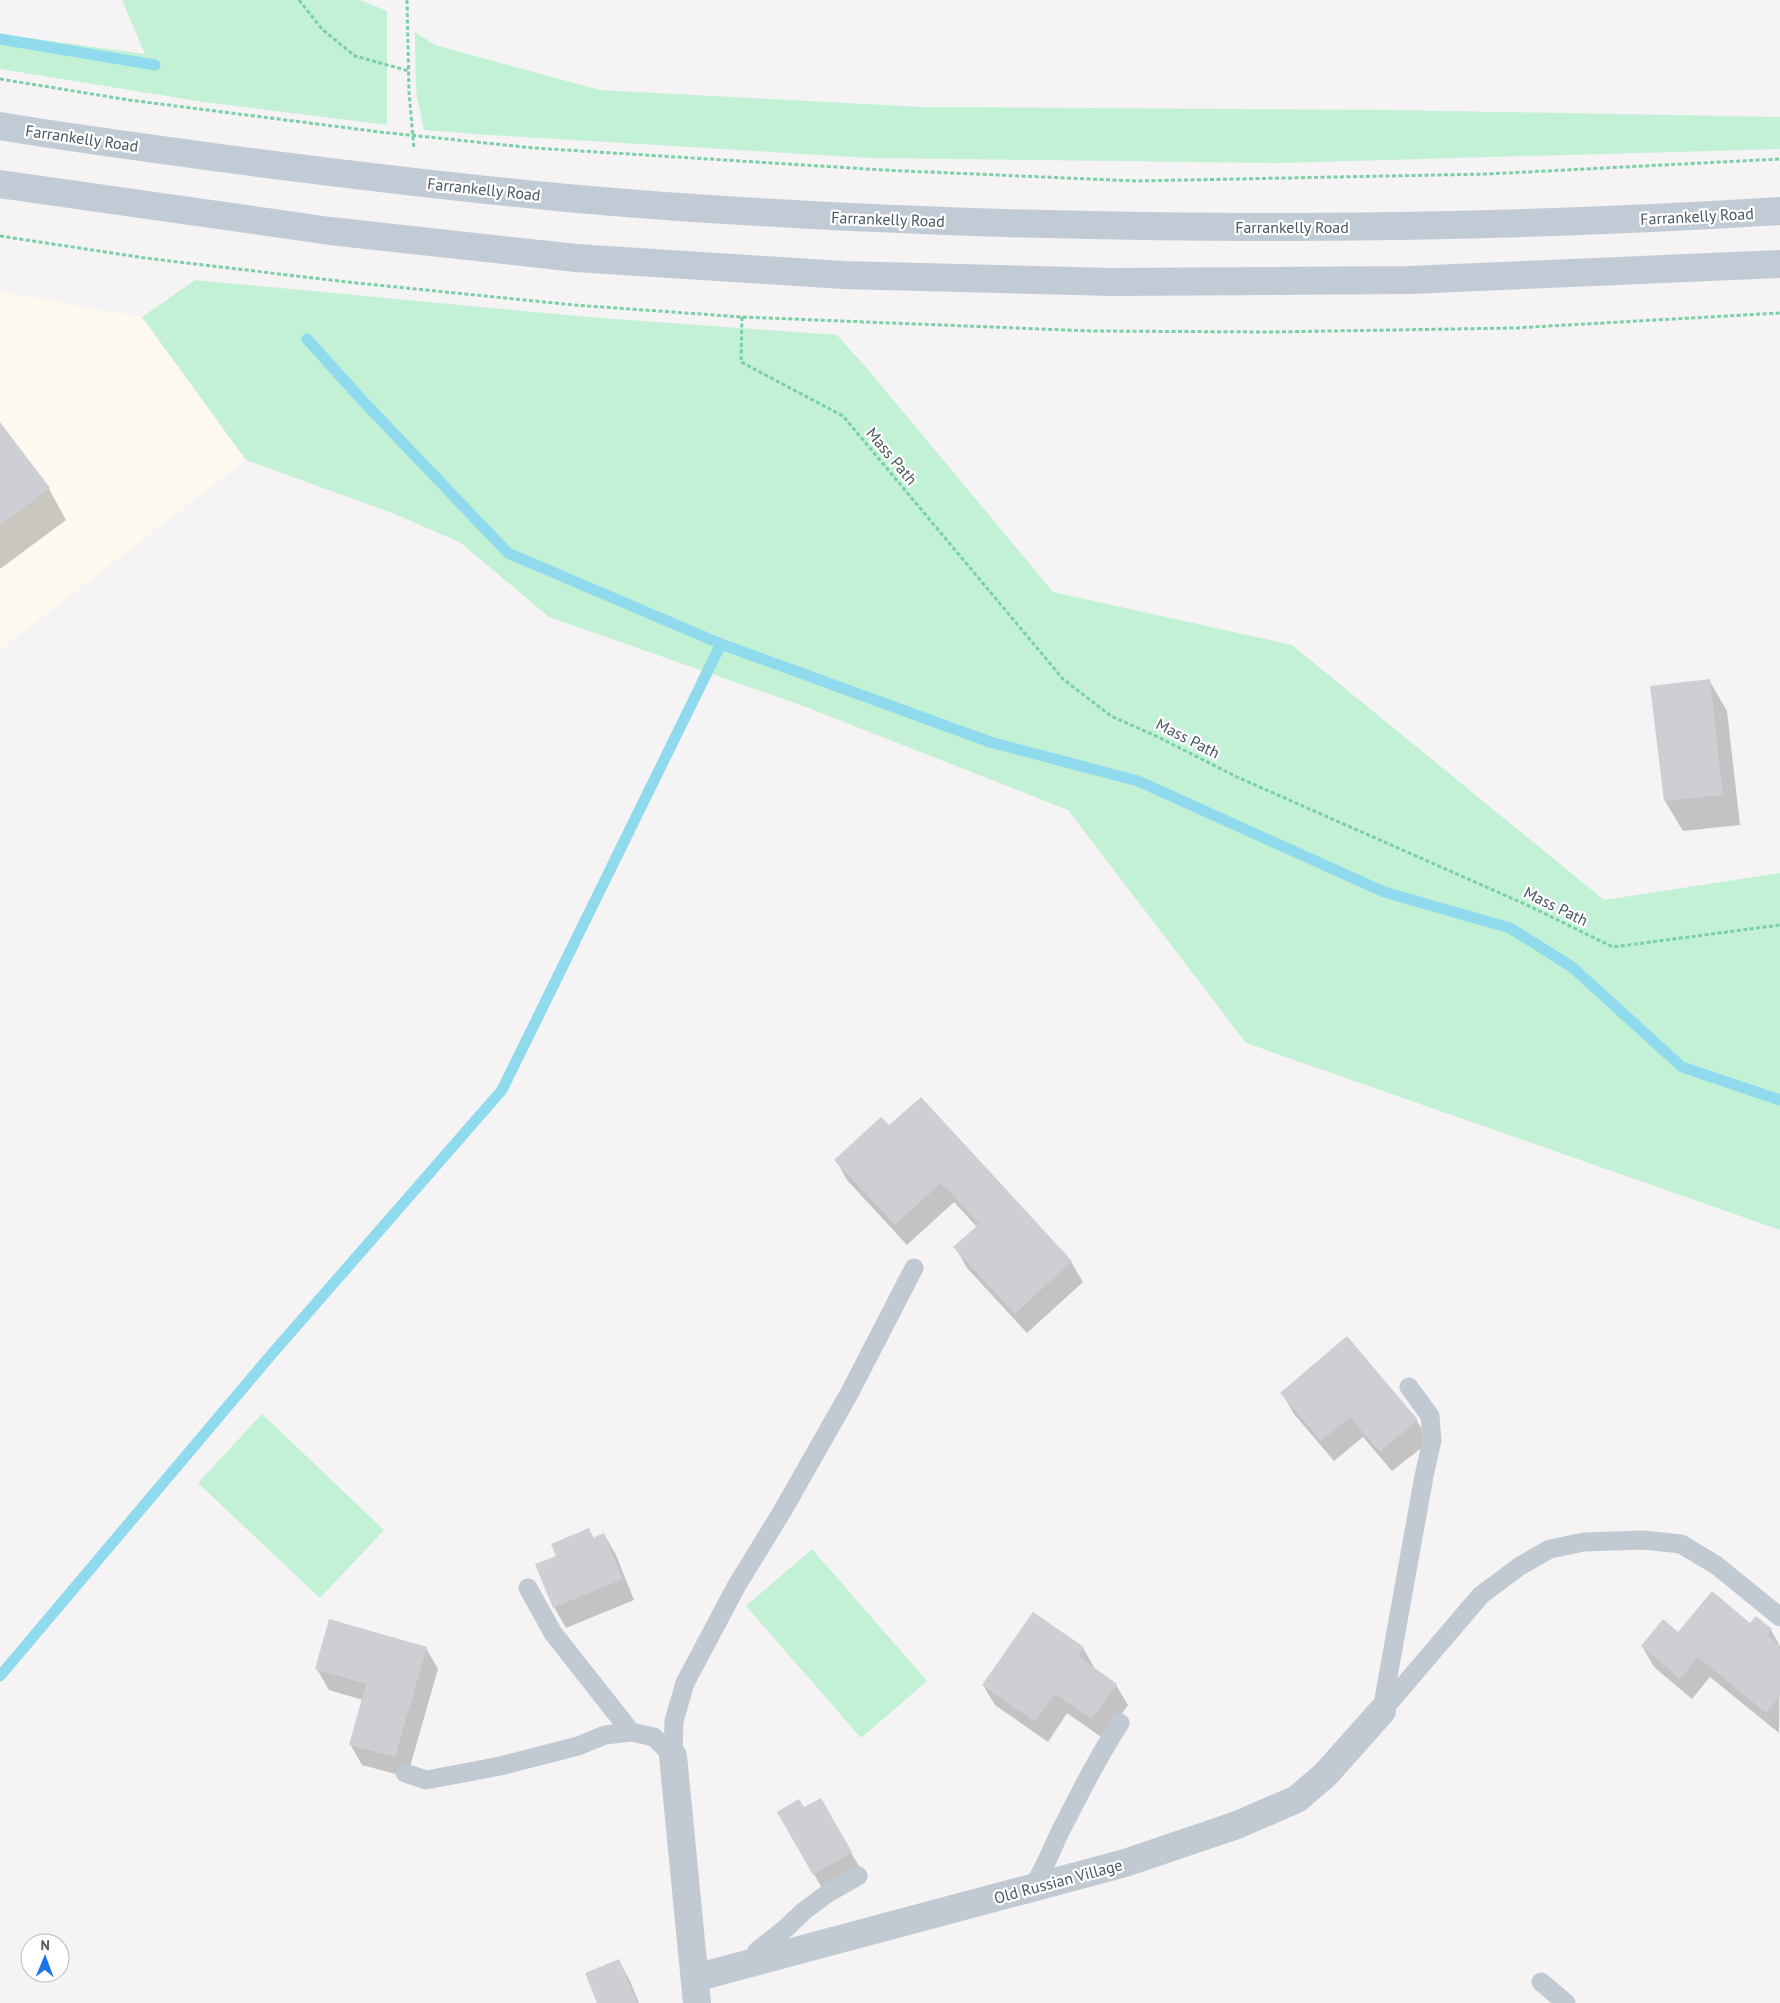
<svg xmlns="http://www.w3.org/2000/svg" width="1780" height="2003" font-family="'PT Sans',sans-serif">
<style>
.commercial{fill:#fdf9ef}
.green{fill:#c3f1d5}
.shadow{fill:#0003}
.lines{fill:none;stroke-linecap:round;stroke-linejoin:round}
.stream{stroke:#90daee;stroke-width:11}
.building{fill:#cdcfd5}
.path{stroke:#7ad0a6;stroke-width:3;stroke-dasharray:4 2.5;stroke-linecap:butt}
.service{stroke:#c1cad2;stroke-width:19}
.minor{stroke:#c1cad2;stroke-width:28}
.secondary{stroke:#c1cbd6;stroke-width:28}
.labels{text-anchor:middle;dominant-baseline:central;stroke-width:4.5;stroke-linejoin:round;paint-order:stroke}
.street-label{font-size:16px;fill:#4a5661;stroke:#fff}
</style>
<rect width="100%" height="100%" fill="#f5f3f3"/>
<!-- commercial -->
<path class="commercial" d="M0,292L142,317L246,460L0,650Z"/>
<!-- green -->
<path class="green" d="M122,0H360L387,11V125L204,102L0,69V34L145,54Z
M415,32L435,45L600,90L921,107L1394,110L1780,117V149L1280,163L870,158L475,134L424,130L416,91Z
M195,280L588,317L837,335L870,372L1053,592L1292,645L1604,900L1780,873V1230L1246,1043L1068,810L806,707L549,617L461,543L395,514L246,460L142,317Z
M262,1414L384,1530L320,1598L198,1483Z
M812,1549L927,1681L861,1738L746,1606Z"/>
<!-- shadow -->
<path class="shadow" d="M0,424L49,489L66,520L0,569Z
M1709,680L1727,711L1740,825L1683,831L1665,801Z
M889,1127L1071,1262L1083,1282L1027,1333L967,1268L955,1247L977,1227L954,1202L907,1245L847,1180L836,1160Z
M1347,1338L1417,1421L1429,1442L1392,1471L1363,1437L1334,1461L1294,1414L1282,1393Z
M589,1530L594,1539L604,1534L616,1555L634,1600L566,1628L554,1607L557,1556Z
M1034,1614L1083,1648L1095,1669L1116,1685L1128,1705L1104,1739L1067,1713L1048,1742L995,1705L983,1685Z
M1750,1625L1771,1630L1780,1646L1779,1733L1710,1677L1692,1699L1654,1667L1642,1646L1679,1634Z
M426,1648L438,1669L407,1777L362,1765L350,1744L363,1700L329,1690L317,1669Z
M820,1800L863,1873L826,1895L778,1812L804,1809Z
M619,1961L630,1981L639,2003H598Z"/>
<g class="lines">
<!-- stream -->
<path class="stream" d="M0,39L155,65
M307,339L361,399L508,553L721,644L990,742L1138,781L1384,892L1510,928L1572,967L1682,1067L1780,1100
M0,1676L271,1355L502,1090L721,644"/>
</g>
<!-- building -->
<path class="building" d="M0,422L50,488L0,525Z
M1710,679L1723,795L1664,801L1650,686Z
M921,1097L1072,1261L1015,1314L953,1247L979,1224L941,1183L895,1225L834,1160L881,1117L889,1125Z
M1347,1336L1418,1420L1380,1452L1350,1417L1321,1441L1280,1393Z
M589,1528L593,1538L604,1533L623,1579L553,1608L535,1564L556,1556L551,1544Z
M1712,1591L1750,1623L1756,1616L1772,1629L1767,1635L1780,1646V1696L1766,1713L1698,1657L1680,1679L1641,1646L1663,1619L1678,1632Z
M1033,1612L1084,1647L1078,1656L1117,1684L1092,1719L1055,1694L1035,1722L982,1685Z
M329,1619L427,1647L395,1757L349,1745L366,1684L315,1669Z
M821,1798L852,1852L813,1875L777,1812L799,1799L804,1807Z
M619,1959L637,2003H597L585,1973Z"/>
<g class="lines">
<!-- path -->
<path class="path" d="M299,0L322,29L355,56L409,71
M407,0L409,92L414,149
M0,79L129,100L380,132L534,148L883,170L1136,181L1487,174L1780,159
M0,236L145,258L347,282L574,305L742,317L1091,331L1270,332L1514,328L1780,313
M742,317L741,362L843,416L1063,679L1111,716L1158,737L1237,777L1527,905L1613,947L1780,925"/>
<!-- service -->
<path class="service" d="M528,1588L553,1633L631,1732
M1382,1710L1424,1476L1432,1440L1430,1416L1409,1387
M1382,1711L1481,1595L1520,1566L1550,1549L1584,1542L1643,1540L1681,1544L1716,1565L1780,1617
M673,1756L674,1721L685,1683L737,1585L783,1510L850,1392L914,1268
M405,1773L426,1780L453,1775L500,1766L578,1746L605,1735L631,1732L654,1737L673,1756
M1032,1888C1044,1870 1051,1851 1060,1832C1079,1795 1097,1758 1120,1723
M754,1963L757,1951L786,1928L804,1911L828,1893L858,1876
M1541,1982L1566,2003"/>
<!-- minor -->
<path class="minor" d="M673,1756L697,2003
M695,1978L1125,1863L1237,1825L1297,1799L1326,1774L1382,1711"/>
<!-- secondary -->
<path class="secondary" d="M0,126C71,138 142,147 213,157C335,173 456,188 579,199C710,211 841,217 973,222C1242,231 1511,228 1780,211
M0,184L330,231L576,258L843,275L1113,282L1409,280L1780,264"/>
</g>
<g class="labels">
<!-- street labels -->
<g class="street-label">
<text transform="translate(82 138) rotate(8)">Farrankelly Road</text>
<text transform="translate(484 189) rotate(6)">Farrankelly Road</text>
<text transform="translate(1697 216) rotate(-3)">Farrankelly Road</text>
<text transform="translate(888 219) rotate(2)">Farrankelly Road</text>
<text x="1292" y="227">Farrankelly Road</text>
<text transform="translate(892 456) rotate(50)">Mass Path</text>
<text transform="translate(1188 738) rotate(27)">Mass Path</text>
<text transform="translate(1556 906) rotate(26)">Mass Path</text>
<text transform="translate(1058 1881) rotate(-15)">Old Russian Village</text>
</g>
</g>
<!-- north arrow -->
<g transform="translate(45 1958) rotate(1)"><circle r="24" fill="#ffffff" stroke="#b7bbc0"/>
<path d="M0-4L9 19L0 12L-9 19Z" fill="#1a73e8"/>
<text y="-8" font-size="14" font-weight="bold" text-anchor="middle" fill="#4a5661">N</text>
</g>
</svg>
